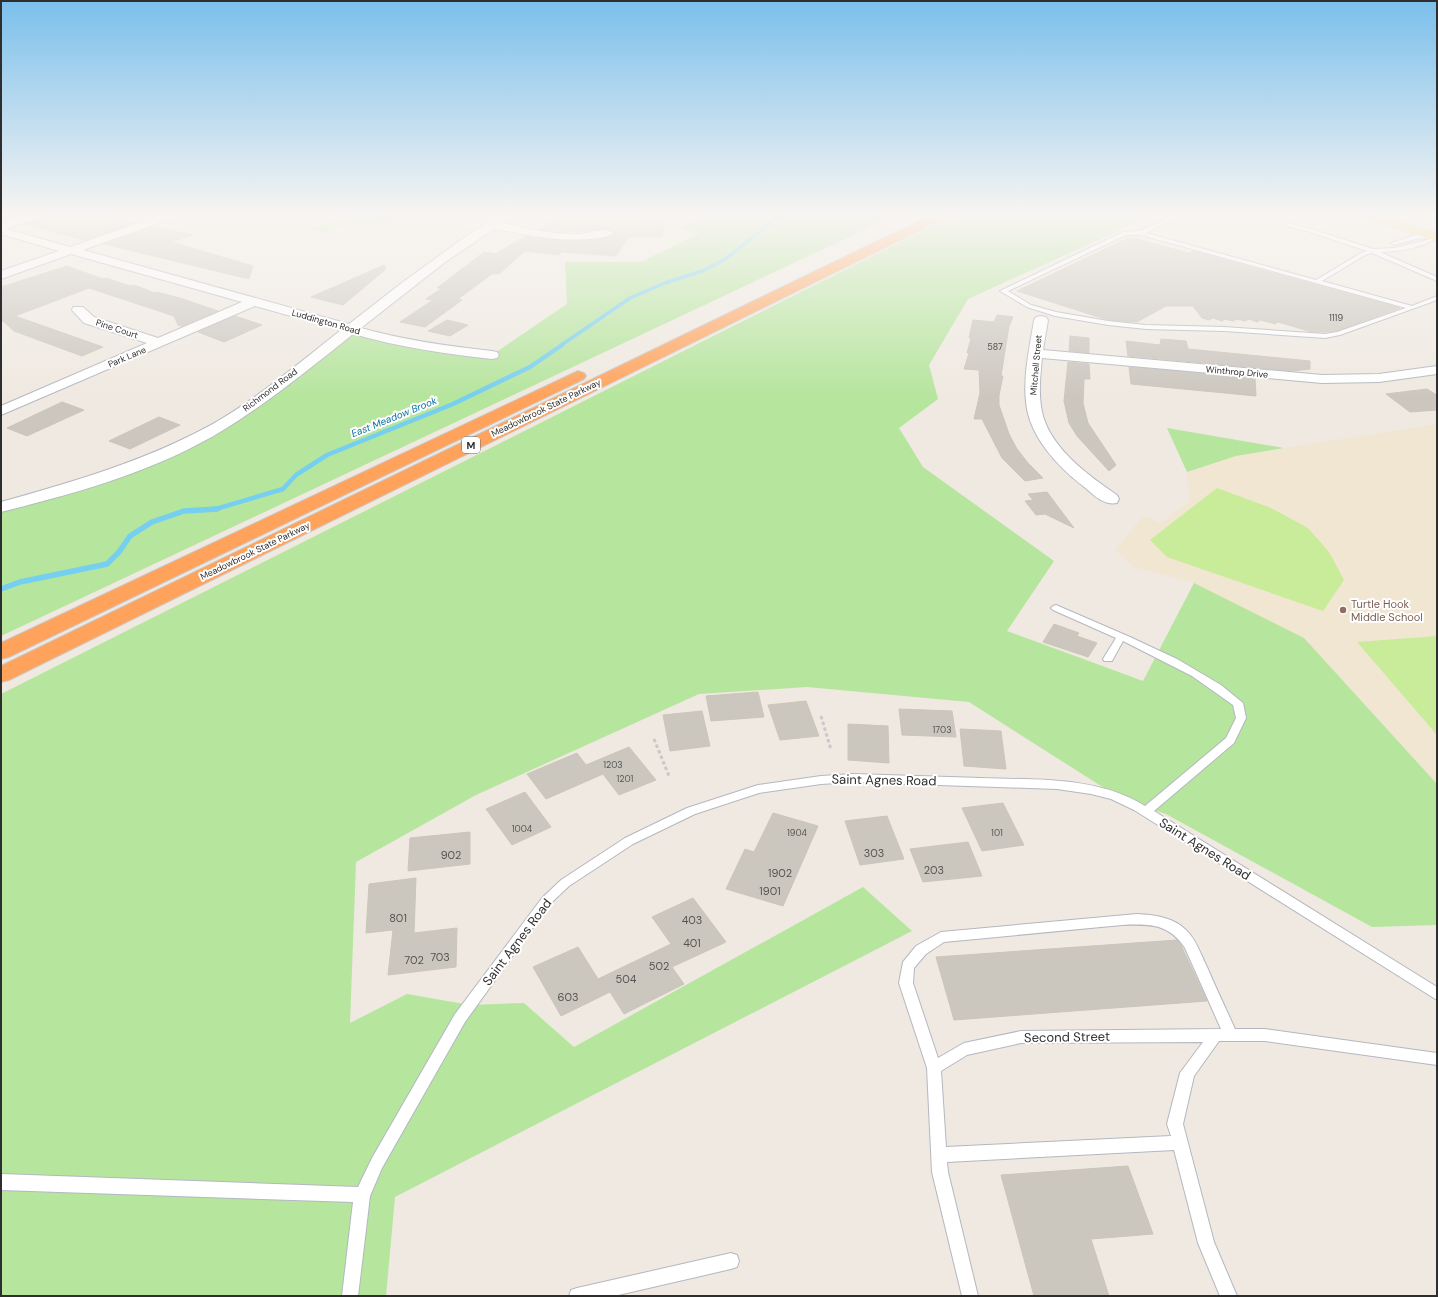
<svg xmlns="http://www.w3.org/2000/svg" width="1438" height="1297" font-family="'DM Sans',sans-serif">
<style>
.education{fill:#f0e6d1}
.green{fill:#b6e59e}
.pitch{fill:#c9ec9a}
.lines{fill:none;stroke-linecap:round;stroke-linejoin:round}
.stream-far2{stroke:#75cff0;stroke-width:3.5}
.stream-far1{stroke:#75cff0;stroke-width:4.5}
.stream{stroke:#75cff0;stroke-width:5.5}
.building{fill:#cbc7bf;stroke:#cbc5ba}
.lane-casing{stroke:#b4b7c1;stroke-width:2}
.street-casing{stroke:#b4b7c1;stroke-width:2}
.primary-casing{stroke:#c9c9c9;stroke-width:2}
.highway-casing{stroke:#c9c9c9;stroke-width:2}
.path{stroke:#c9c9c9;stroke-width:3;stroke-dasharray:3.5 2.5;stroke-linecap:butt}
.lane{fill:#fff;fill-rule:evenodd}
.street{fill:#fff;fill-rule:evenodd}
.primary{fill:#f2d163;fill-rule:evenodd}
.highway{fill:#ffa35c;fill-rule:evenodd}
.education-dot{fill:#8d6e63;stroke:#fff;stroke-width:1.5}
.labels{text-anchor:middle;dominant-baseline:central;stroke-width:4;stroke-linejoin:round;paint-order:stroke}
.number-label{font-size:9px;fill:#555452}
.far-street-label{font-size:9px;fill:#2e2e2e;stroke:#fff}
.far-water-label{font-size:10px;font-style:italic;fill:#0d6fa3;stroke:#fff}
.shield{fill:#fff;stroke:#6d6d6d;stroke-width:1}
.shield-label{font-size:10px;font-weight:bold;fill:#2e2e2e}
.education-label{font-size:11px;fill:#785e54;stroke:#fff;text-anchor:start}
.near-number-label{font-size:11px;fill:#555452}
.near-street-label{font-size:13px;fill:#2e2e2e;stroke:#fff}
</style>
<rect width="100%" height="100%" fill="#efe9e1"/>
<!-- education -->
<path class="education" d="M1437,424V784L1304,638L1194,583L1134,567L1115,550L1143,516L1161,523L1190,501L1187,472L1236,456Z"/>
<!-- green -->
<path class="green" d="M347,215H394L405,218L376,224L343,225L328,233L310,230Z
M703,215H896L1,636V507L64,490L208,432L350,330L492,355L567,304L565,262H641L700,233L680,229Z
M954,215H1153L968,299L929,365L938,399L899,428L923,467L1054,561L1007,631L1143,681L1194,583L1304,638L1437,784V925L1372,927L1166,814L1123,800L969,702L807,687L699,694L476,795L356,862L350,1023L407,994L470,1005L524,1003L574,1047L863,887L912,931L395,1197L386,1296H1V694Z
M1167,428L1284,448L1236,456L1187,472Z"/>
<!-- pitch -->
<path class="pitch" d="M1217,488L1271,508L1308,528L1329,552L1344,580L1323,611L1167,557L1150,540Z
M1437,636V735L1357,642Z"/>
<g class="lines">
<!-- stream-far2 -->
<path class="stream-far2" d="M560,346L630,298L665,283L702,271L724,260L762,230L778,215"/>
<!-- stream-far1 -->
<path class="stream-far1" d="M203,510L216,509L283,489L296,475L327,455L453,404L530,367L562,345"/>
<!-- stream -->
<path class="stream" d="M1,589L20,582L107,564L119,552L130,536L152,522L184,511L217,509"/>
</g>
<!-- building -->
<path class="building" d="M43,215H100L135,223L85,240L24,224L41,218Z
M563,215H626L665,222L662,237H629L616,256L562,252L559,255L525,251L499,274H492L458,299L462,300L425,327L400,322L433,300L426,299L442,288H437L484,252L495,254L526,236L558,240L585,241L607,238L614,233L611,230L606,229L577,232L539,229Z
M154,226L193,235L171,242L253,266L249,279L104,244Z
M1130,237L1189,253L1193,251L1400,308L1337,331L1325,332H1312L1278,322L1275,324L1260,320L1257,322L1249,319L1245,321L1237,319L1233,321L1225,319L1222,321L1213,318L1209,320L1202,318L1193,306H1166L1137,322L1108,320L1017,291Z
M384,265L386,269L343,305L311,297Z
M67,266L103,279L106,278L130,286L134,285L155,293L157,292L183,299L218,311L182,326L178,325L174,316L89,288L15,316L103,347L82,356L14,331L3,321L1,322V287Z
M997,315L1013,317L1009,326L1001,376H1003L999,395V405L1009,434L1017,449L1028,463L1043,478L1025,481L1002,458L982,419H974L980,393L979,370L964,369L969,353H967L971,338H969L973,320L994,322Z
M235,316L262,325L224,342L198,332Z
M447,320L468,325L450,336L428,331Z
M1070,336L1089,338V353L1069,351Z
M1161,339L1186,341L1188,349L1310,361V369L1292,371L1128,356L1126,341L1160,345Z
M1068,362L1089,364L1090,379H1084L1083,403L1088,423L1116,465L1109,471L1077,436L1069,423L1064,401Z
M1129,367L1255,378L1256,396L1131,384Z
M1427,389L1437,395V410L1410,412L1386,394Z
M62,402L84,410L27,436L7,428Z
M159,417L180,425L130,449L109,441Z
M1047,492L1074,528L1045,514L1036,515L1025,501L1033,500L1028,494Z
M1054,624L1079,633L1077,636L1097,643L1088,657L1043,642Z
M758,692L764,717L711,721L706,696Z
M806,701L819,736L780,740L768,705Z
M899,709L952,711L956,737L902,735Z
M702,711L710,746L670,751L663,715Z
M848,724L888,726L889,763L848,760Z
M960,729L1001,731L1006,769L964,766Z
M629,747L656,780L619,795L603,774L546,799L527,774L577,753L586,765Z
M525,792L551,827L512,845L486,809Z
M1003,803L1024,845L982,851L962,808Z
M773,813L818,826L783,906L726,889L745,849L754,852Z
M887,816L904,859L860,865L845,821Z
M470,832V864L408,871L410,838Z
M968,842L982,876L923,882L910,849Z
M416,878L414,933L457,928L456,967L388,975L393,930L366,933L369,884Z
M693,898L726,942L672,967L684,984L624,1014L610,992L561,1016L533,967L578,947L598,979L671,944L652,917Z
M1177,940L1181,945L1207,1001L954,1020L936,957Z
M1128,1166L1153,1234L1091,1239L1109,1296H1034L1001,1175Z"/>
<g class="lines">
<!-- lane casing -->
<g class="lane-casing">
<path id="lane" d="M1174,215H1181L1146,233L1316,280L1361,253L1367,251L1310,232L1246,215H1256L1314,230L1373,249L1394,248L1427,240L1429,238L1416,239L1394,245L1391,243L1416,235H1437V237C1424,248 1396,252 1380,252L1437,277V281L1372,253L1365,255L1322,281L1412,306L1437,296V300L1340,335L1325,338L1224,331L1146,329L1108,325L1055,316L1027,307L1000,291L1123,232L1140,231ZM1126,235H1141L1406,308L1337,332L1325,334L1224,327L1146,325L1108,321L1056,312L1031,305L1008,291Z
M1056,605L1130,637L1177,659L1221,685L1243,703L1246,718L1234,743L1154,811L1437,987V1000L1134,810L1111,799L1091,794L1057,789L853,782L821,784L759,793L695,814L633,844L569,886L550,904L465,1022L382,1168L370,1196L358,1296H342L353,1202L1,1190V1174L358,1187L372,1158L455,1014L542,898L561,880L625,838L687,808L758,785L821,776L853,774C896,775 938,777 981,778C1035,780 1097,776 1145,806L1226,738L1236,718L1233,705L1192,676L1123,641L1112,661H1104L1103,659L1116,638L1053,610L1051,608L1053,606Z
M1137,914C1154,915 1173,917 1186,930C1196,939 1201,955 1207,967C1216,988 1226,1009 1235,1029H1265L1437,1053V1065L1265,1041H1219L1194,1076L1183,1124L1214,1242L1237,1296H1220L1198,1243L1174,1150L947,1162L948,1172L978,1296H962L932,1172L927,1068L899,983L903,962L916,946L941,932ZM1122,925C1149,924 1168,923 1185,948L1221,1029L1021,1031L964,1043L938,1058L913,983L914,968L926,954L944,942ZM1203,1042L1180,1073L1167,1124L1171,1136L946,1147L941,1071L967,1055L1021,1043Z
M731,1253L737,1255L739,1261L737,1267L731,1269L614,1296H569L571,1290L577,1288Z"/>
</g>
<!-- street casing -->
<g class="street-casing">
<path id="street" d="M25,215H42L41,217L6,229L70,247L161,215H177L176,217L83,250L349,324L403,282L469,234L500,215H513L502,223C527,228 551,234 577,234C585,234 607,226 613,233C609,237 604,237 599,238C560,243 531,235 494,229L444,263L361,328C404,340 447,346 492,351L497,352L499,355L497,358L492,359C445,354 399,347 353,334C312,367 270,401 225,429C157,471 77,493 1,512V502C73,482 145,461 211,425C257,399 299,363 341,330L255,306L1,415V406L147,343L84,323L72,310L73,307H83L94,317L158,338L242,302L71,254L1,279V271L59,251L1,234V223Z
M1041,316L1046,317L1048,320L1043,350L1322,375L1379,374L1437,366V374L1379,382L1322,383L1042,358C1040,377 1038,397 1043,416C1053,450 1089,476 1117,495L1119,499L1117,503C1103,506 1093,494 1083,486C1057,466 1029,436 1026,402C1023,375 1030,346 1034,320L1036,317Z"/>
</g>
<!-- primary casing -->
<g class="primary-casing">
<path id="primary" d="M1361,215H1380L1437,233V241L1363,218Z"/>
</g>
<!-- highway casing -->
<g class="highway-casing">
<path id="highway" d="M931,215H947L945,218L9,680L1,682V666Z
M578,371L584,373L586,376L584,379L9,657L1,659V643Z"/>
</g>
<!-- path -->
<path class="path" d="M821,716L831,750
M654,739L669,776"/>
<!-- lane -->
<use href="#lane" class="lane"/>
<!-- street -->
<use href="#street" class="street"/>
<!-- primary -->
<use href="#primary" class="primary"/>
<!-- highway -->
<use href="#highway" class="highway"/>
</g>
<!-- sky -->
<linearGradient id="sky" x2="0" y2="1"><stop stop-color="#7abfeb"/><stop offset="0.54" stop-color="#f8f5f2"/><stop offset="1" stop-color="#f8f5f2" stop-opacity="0"/></linearGradient>
<rect width="1438" height="397" fill="url(#sky)"/>
<!-- markers -->
<circle class="education-dot" cx="1343" cy="610" r="4"/>
<g class="labels">
<!-- number labels -->
<g class="number-label">
<text x="1336" y="318">1119</text>
<text x="995" y="347">587</text>
<text x="942" y="730">1703</text>
<text x="613" y="765">1203</text>
<text x="625" y="779">1201</text>
<text x="522" y="829">1004</text>
<text x="797" y="833">1904</text>
<text x="997" y="833">101</text>
</g>
<!-- far-street labels -->
<g class="far-street-label">
<text transform="translate(326 322) rotate(16)">Luddington Road</text>
<text transform="translate(117 329) rotate(18)">Pine Court</text>
<text transform="translate(127 357) rotate(-23)">Park Lane</text>
<text transform="translate(1036 365) rotate(-85)">Mitchell Street</text>
<text transform="translate(1237 372) rotate(5)">Winthrop Drive</text>
<text transform="translate(270 390) rotate(-37)">Richmond Road</text>
<text transform="translate(546 408) rotate(-26)">Meadowbrook State Parkway</text>
<text transform="translate(255 551) rotate(-26)">Meadowbrook State Parkway</text>
</g>
<!-- far-water labels -->
<g class="far-water-label">
<text transform="translate(394 417) rotate(-22)">East Meadow Brook</text>
</g>
<!-- shield labels -->
<rect class="shield" x="462" y="437" width="18" height="16" rx="3"/>
<g class="shield-label">
<text x="471" y="445">M</text>
</g>
<!-- education labels -->
<g class="education-label">
<text x="1351" y="604">Turtle Hook<tspan x="1351" dy="13">Middle School</tspan></text>
</g>
<!-- near-number labels -->
<g class="near-number-label">
<text x="874" y="853">303</text>
<text x="451" y="855">902</text>
<text x="934" y="870">203</text>
<text x="780" y="873">1902</text>
<text x="770" y="891">1901</text>
<text x="398" y="918">801</text>
<text x="692" y="920">403</text>
<text x="692" y="943">401</text>
<text x="440" y="957">703</text>
<text x="414" y="960">702</text>
<text x="659" y="966">502</text>
<text x="626" y="979">504</text>
<text x="568" y="997">603</text>
</g>
<!-- near-street labels -->
<g class="near-street-label">
<text transform="translate(884 780) rotate(1)">Saint Agnes Road</text>
<text transform="translate(1205 849) rotate(32)">Saint Agnes Road</text>
<text transform="translate(517 942) rotate(-53)">Saint Agnes Road</text>
<text transform="translate(1067 1037) rotate(-1)">Second Street</text>
</g>
</g>
<!-- border -->
<rect width="1438" height="1297" fill="none" stroke="#2e2e2e" stroke-width="4"/>
</svg>
